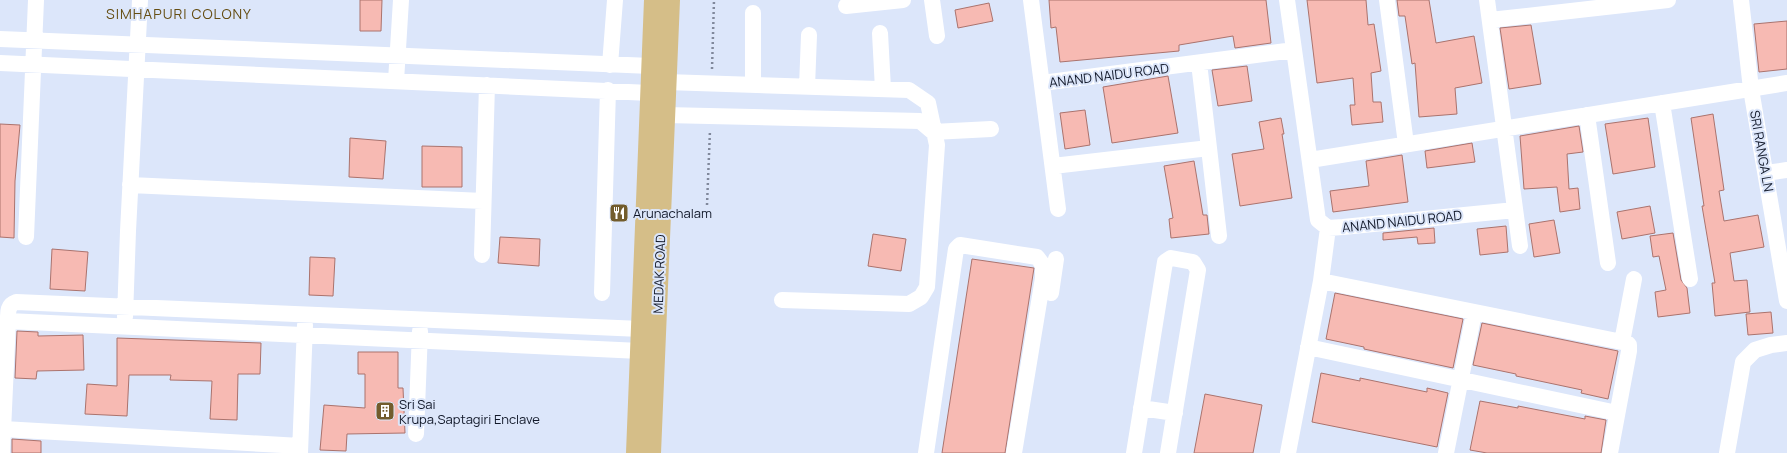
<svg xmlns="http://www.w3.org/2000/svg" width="1787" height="453" font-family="Manrope,sans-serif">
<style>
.building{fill:#f7bab3;stroke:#ab736d}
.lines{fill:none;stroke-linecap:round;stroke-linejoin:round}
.path{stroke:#80889b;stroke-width:2.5;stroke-dasharray:2 3;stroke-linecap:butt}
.minor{stroke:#fff;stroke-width:16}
.major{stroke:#d5be88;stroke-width:20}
.labels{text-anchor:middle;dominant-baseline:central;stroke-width:4;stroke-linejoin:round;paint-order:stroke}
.street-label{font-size:13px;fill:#111829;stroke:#dce6fa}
.poi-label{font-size:13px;fill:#111829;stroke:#dce6fa;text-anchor:start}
.neighbourhood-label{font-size:14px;letter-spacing:1px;fill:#654d12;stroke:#dce6fa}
</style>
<rect width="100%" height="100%" fill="#dce6fa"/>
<!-- building -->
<path class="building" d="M360,0H382L381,31H360Z
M1049,0H1266L1271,43L1235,48L1233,36L1179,45V51L1060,62L1056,27L1051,28Z
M1307,0H1366L1368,25L1374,24L1381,71L1371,73L1373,102H1381L1383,122L1352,125L1350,105H1355L1353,78L1317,83Z
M1397,0H1429L1436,43L1474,36L1482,83L1455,88L1457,114L1419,117L1415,63L1412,64L1405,16H1399Z
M989,3L993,21L958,28L955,10Z
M1787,21V69L1759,72L1754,24Z
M1531,25L1541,84L1509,89L1500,28Z
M1247,66L1252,101L1218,106L1212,70Z
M1168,76L1178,133L1112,143L1103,87Z
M1085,110L1090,145L1065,149L1060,113Z
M1713,114L1724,190L1719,191L1724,221L1758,215L1764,247L1730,253L1734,281L1747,280L1750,312L1715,316L1712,283H1715L1702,206H1704L1691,118Z
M1281,118L1284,134H1282L1292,198L1240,206L1232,154L1264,149L1259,122Z
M1648,118L1655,167L1613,174L1605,124Z
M0,124L20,125L15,181L14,238L0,237Z
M1579,126L1583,152L1567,154L1569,189L1578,188L1580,209L1560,212L1557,187L1524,189L1520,136Z
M350,138L386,141L383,179L349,177Z
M1472,143L1475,162L1427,168L1425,151Z
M422,146L462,147V187H422Z
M1402,155L1408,202L1333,212L1330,191L1369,186L1366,161Z
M1194,161L1203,215H1207L1209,234L1171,238L1169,219L1173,218L1164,166Z
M1650,206L1655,233L1622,239L1617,212Z
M1554,220L1560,253L1534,257L1529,224Z
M1506,226L1508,252L1480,255L1477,229Z
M1434,228L1435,243L1418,244L1417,237L1383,240V233Z
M1673,233L1681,280L1687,288L1690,313L1658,317L1655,292L1666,290L1659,256L1653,257L1650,236Z
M873,234L906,239L901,271L868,266Z
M500,237L540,239L539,266L498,263Z
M52,249L88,252L85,291L50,289Z
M310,257L335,258L333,296L309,295Z
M972,259L1034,268L1005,453H942Z
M1335,293L1463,319L1453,368L1364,349V347L1326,339Z
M1771,312L1773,333L1748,335L1746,314Z
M1482,323L1618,351L1608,399L1581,393L1582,390L1516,376V374L1473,365Z
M17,331L38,332V336L83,335L84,370L37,371L36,379L15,378Z
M117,338L261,343L260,374H238L237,420L210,419L212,381L170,380L171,375H129L127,416L85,414L87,384L117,386Z
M358,352H398V388H403L405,433L347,434L346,451L320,450L324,405L365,408V374H358Z
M1321,373L1360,381V378L1427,392V388L1448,393L1437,447L1312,422Z
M1205,394L1262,405L1253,453H1194Z
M1480,401L1518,408V406L1585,419V416L1606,420L1601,453H1487L1470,450Z
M12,439L41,441V453H12Z"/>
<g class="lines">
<!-- path -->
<path class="path" d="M712,69L714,0
M707,205L710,130"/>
<!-- minor -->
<path class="minor" d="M932,0L937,36
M1031,0L1058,209
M1287,0L1318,220L1328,228L1343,227L1515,210
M1387,0L1406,144
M1487,0L1520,246
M1741,0L1751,89L1787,301
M846,6L903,0
M1490,20L1668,0
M880,33L883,89
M0,39L651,66
M0,63L650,93
M610,65L615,0
M396,81L401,0
M666,82L909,90L928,103L937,145L927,287L921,297L909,304L782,300
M1042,83L1294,50
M753,85V13
M807,87L809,35
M1662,103L1690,279
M665,115L920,121L933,132L991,129
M1587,115L1608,263
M1209,148L1219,236
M1310,160L1787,83
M1053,166L1209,148L1199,63
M1766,173L1787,170
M130,185L483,201
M26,237L36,0
M482,255L487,85
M1321,281L1627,343L1629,345V351L1610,453
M602,293L608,90
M1051,293L1056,259
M125,317L128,231L140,0
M1622,342L1634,279
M1308,347L1617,413
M640,351L8,321C8,313 7,305 16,302L641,329
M1141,408L1175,413
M3,429L300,446
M416,434L420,331
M2,453L8,321
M300,453L305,325
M926,453L956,249L960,245L1037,257L1043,265V278L1014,453
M1134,453L1165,262L1171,258L1193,262L1198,270L1168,453
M1288,453L1321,281L1328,228
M1446,453L1474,313
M1727,453L1743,362L1755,350L1771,345L1787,343"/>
<!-- major -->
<path class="major" d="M636,453L654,0
M651,453L670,0"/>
</g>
<!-- icons -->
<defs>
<g id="restaurant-square" transform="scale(1)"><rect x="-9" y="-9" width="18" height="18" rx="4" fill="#725c2c" stroke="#dce6fa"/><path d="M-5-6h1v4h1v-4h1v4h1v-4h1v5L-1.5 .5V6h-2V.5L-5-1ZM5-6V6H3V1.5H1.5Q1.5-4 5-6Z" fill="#fff"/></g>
<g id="building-square" transform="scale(1)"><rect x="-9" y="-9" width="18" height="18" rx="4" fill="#725c2c" stroke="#dce6fa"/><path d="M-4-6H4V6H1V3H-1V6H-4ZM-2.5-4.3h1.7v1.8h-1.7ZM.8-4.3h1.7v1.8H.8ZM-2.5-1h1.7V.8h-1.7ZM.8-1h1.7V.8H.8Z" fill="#fff"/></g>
</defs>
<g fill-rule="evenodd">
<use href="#restaurant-square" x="619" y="213"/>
<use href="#building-square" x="385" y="411"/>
</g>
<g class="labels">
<!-- street labels -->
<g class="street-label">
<text transform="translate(1109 75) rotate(-7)">ANAND NAIDU ROAD</text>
<text transform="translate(1762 151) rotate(80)">SRI RANGA LN</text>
<text transform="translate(1402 221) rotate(-6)">ANAND NAIDU ROAD</text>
<text transform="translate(659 274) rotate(-88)">MEDAK ROAD</text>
</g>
<!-- poi labels -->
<g class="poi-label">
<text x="633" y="213">Arunachalam</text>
<text x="399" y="404">Sri Sai<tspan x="399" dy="15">Krupa,Saptagiri Enclave</tspan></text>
</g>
<!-- neighbourhood labels -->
<g class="neighbourhood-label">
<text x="179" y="13">SIMHAPURI COLONY</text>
</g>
</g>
</svg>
